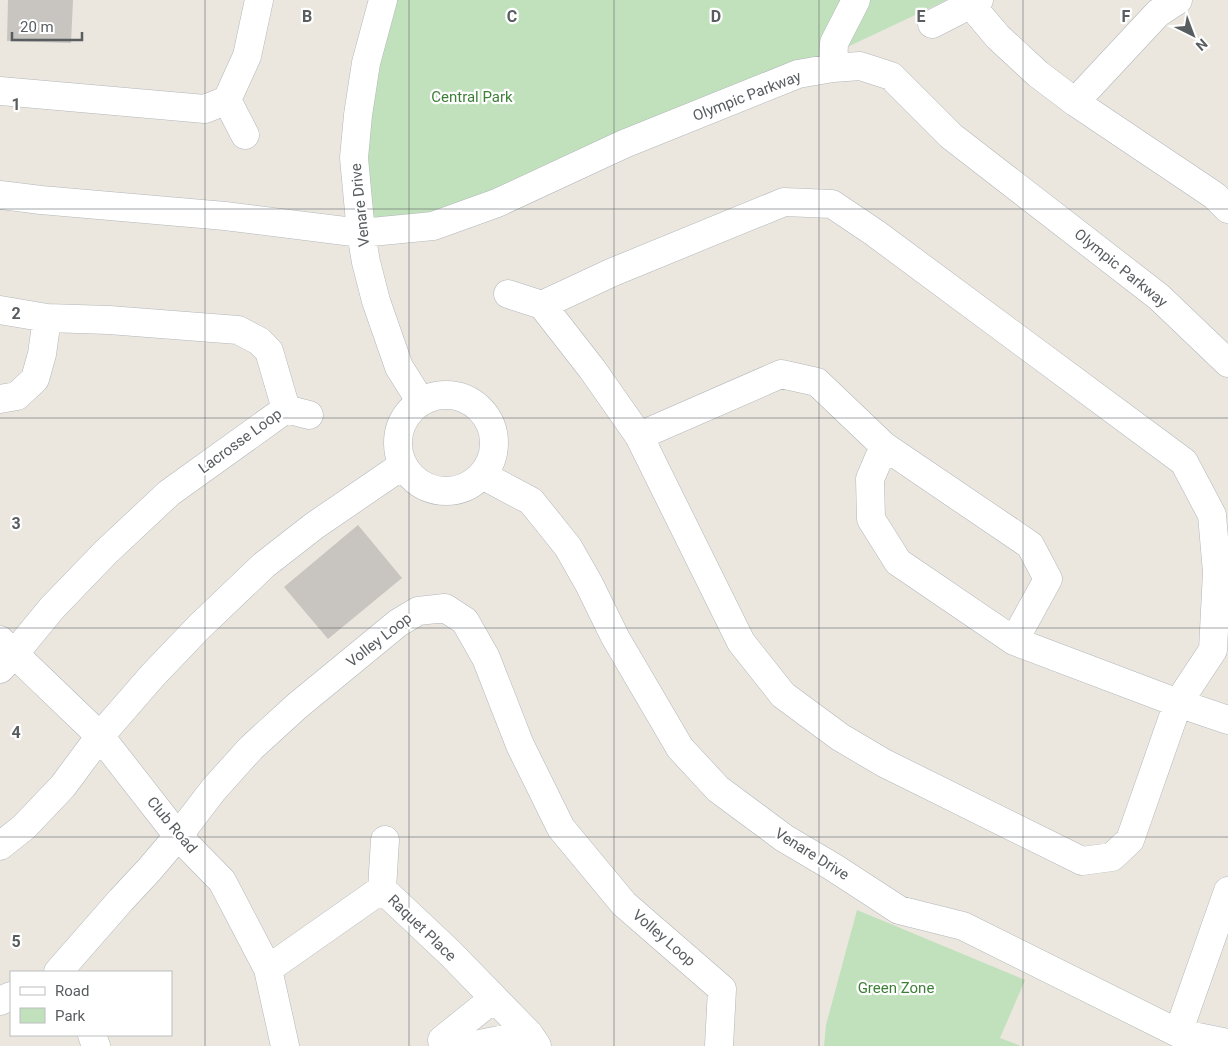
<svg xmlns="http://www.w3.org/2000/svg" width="1228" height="1046" font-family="Roboto,sans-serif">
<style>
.green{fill:#c1e1bc}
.building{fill:#c8c4bf}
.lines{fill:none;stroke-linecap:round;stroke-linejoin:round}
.minor-casing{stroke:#b2b6ba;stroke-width:29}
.minor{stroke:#fff;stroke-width:28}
.grid{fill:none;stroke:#585d60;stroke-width:1;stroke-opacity:0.55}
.labels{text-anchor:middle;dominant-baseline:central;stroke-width:4.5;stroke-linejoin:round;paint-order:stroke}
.street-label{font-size:15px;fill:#585d60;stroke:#fff}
.park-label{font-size:15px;fill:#3e7f38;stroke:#fff}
.grid-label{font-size:16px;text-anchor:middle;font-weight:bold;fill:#585d60;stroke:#fff;stroke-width:4.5;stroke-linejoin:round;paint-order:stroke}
</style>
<rect width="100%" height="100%" fill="#ebe7df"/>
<!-- green -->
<path class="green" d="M396,0H947L822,59L491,195L391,222L370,216L365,163L378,70Z
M857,910L1025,980L1000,1038L1021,1046H824L826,1025Z"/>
<!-- building -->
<path class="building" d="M8,0H73L71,43L7,41Z
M358,525L402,578L328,639L284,587Z"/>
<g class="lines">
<!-- minor casing -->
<g class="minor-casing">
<path id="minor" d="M383,0L366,63L358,115L354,158L361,233L366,262L376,301L399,367L421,402
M971,5L998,37L1038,74L1075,102L1215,196L1228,209
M932,24L979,0
M833,68L834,43L856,0
M0,91L205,109L227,100L247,56L259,0
M227,100L245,135
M1075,102L1158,13L1178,0
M0,195L41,200L225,216L361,233L433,226L497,203L624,144L798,74L833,68L860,66L891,76L951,136L1159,297L1228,363
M508,294L542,305L592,369L639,436L741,642L783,695L840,737L884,763L1082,861L1112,857L1130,840L1178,703L1213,650L1217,572L1212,515L1184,462L875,233L832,204L784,202L613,272L542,305
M0,310L47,318L109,320L238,330L259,341L269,351L286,409
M398 443a48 48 0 1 1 96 0a48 48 0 1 1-96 0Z
M0,399L17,396L35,379L42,354L47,318
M286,409L309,415
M639,436L781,374L817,382L884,446L1030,545L1048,579L1014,641
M884,446L870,479L871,519L898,562L1014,641L1178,703L1228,720
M482,475L531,501L568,547L589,584L615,637L680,748L718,789L784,838L833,867L899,910L963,926L1178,1033L1228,1043
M0,640L100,736L178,836L222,881L268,969L285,1046
M0,669L15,653L52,608L106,552L169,493L286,409
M0,846L24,827L63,786L100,736L153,675L199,627L264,565L314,526L403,465
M382,889L385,840
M268,969L382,889L450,953L529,1034L537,1046
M58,972L121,900L149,870L178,836L214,789L251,748L297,706L398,623L418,611L445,608L465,621L486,658L520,745L561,828L624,904L722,989L719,1046
M0,1001L11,996
M1178,1033L1228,891
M92,1035L96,1046
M444,1046L442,1040L493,999
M470,1046L529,1034"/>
</g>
<!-- minor -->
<use href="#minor" class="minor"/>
</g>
<!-- grid -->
<path class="grid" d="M205,0V1046M409,0V1046M614,0V1046M819,0V1046M1023,0V1046M0,209H1228M0,418H1228M0,628H1228M0,837H1228"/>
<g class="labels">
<!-- street labels -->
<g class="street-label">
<text transform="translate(747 96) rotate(-21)">Olympic Parkway</text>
<text transform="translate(360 205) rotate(-96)">Venare Drive</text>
<text transform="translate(1121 268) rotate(39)">Olympic Parkway</text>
<text transform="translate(240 441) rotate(-36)">Lacrosse Loop</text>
<text transform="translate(379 640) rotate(-38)">Volley Loop</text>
<text transform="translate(172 825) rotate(50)">Club Road</text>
<text transform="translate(812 854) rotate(32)">Venare Drive</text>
<text transform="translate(422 928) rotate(44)">Raquet Place</text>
<text transform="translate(664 938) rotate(41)">Volley Loop</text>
</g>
<!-- park labels -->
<g class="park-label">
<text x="472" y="97">Central Park</text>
<text x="896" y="988">Green Zone</text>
</g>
</g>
<g class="grid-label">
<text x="307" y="22">B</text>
<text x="512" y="22">C</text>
<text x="716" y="22">D</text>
<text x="921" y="22">E</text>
<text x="1126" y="22">F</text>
<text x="16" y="110">1</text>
<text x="16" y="319">2</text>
<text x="16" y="529">3</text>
<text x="16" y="738">4</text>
<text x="16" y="947">5</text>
</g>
<!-- legend -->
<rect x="10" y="971" width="162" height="65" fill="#ffffff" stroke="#bcbebf"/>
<rect x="20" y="987" width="25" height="8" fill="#ffffff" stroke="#bcbebf"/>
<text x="55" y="996" font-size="15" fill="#585d60">Road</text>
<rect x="20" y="1008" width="25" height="15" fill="#c1e1bc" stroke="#bcbebf"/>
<text x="55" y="1021" font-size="15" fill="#585d60">Park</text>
<!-- north arrow -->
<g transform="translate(1193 35) rotate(138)" stroke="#ffffff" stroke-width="4" paint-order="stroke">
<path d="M0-4L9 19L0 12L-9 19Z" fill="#585d60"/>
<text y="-8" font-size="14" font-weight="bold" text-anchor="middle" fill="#585d60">N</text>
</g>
<!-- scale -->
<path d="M12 32v8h70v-8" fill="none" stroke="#585d60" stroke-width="2.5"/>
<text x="20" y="32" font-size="15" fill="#585d60" stroke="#ffffff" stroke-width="4" paint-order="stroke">20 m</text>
</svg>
